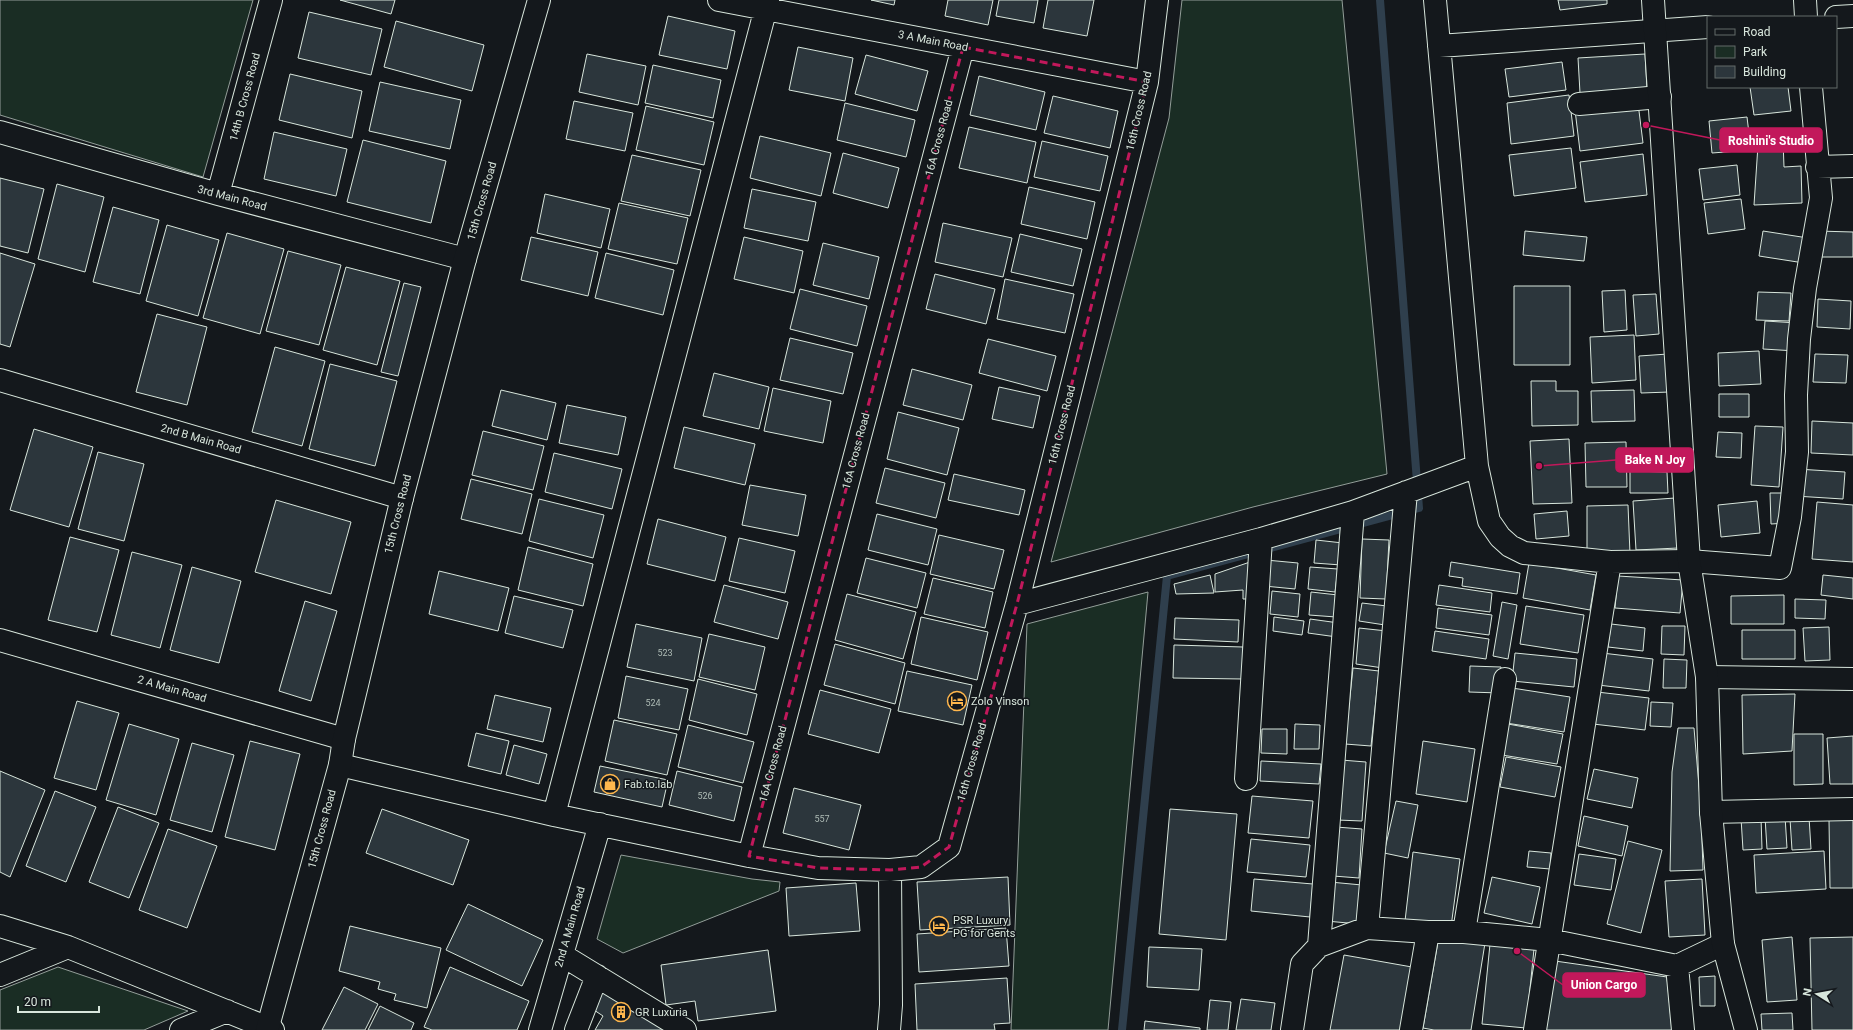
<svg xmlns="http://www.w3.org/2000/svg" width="1853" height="1030" font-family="Roboto,sans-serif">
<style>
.green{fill:#1a2d24;stroke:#939e99}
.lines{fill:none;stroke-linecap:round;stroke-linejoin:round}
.stream{stroke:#2f3f4d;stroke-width:8}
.building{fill:#2c363c;stroke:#d8e6dc}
.minor-casing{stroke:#d8e6dc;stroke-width:24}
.tertiary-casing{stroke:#d8e6dc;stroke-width:24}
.minor{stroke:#14181c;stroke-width:22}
.tertiary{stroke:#14181c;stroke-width:22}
.marked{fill:none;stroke:#c2185b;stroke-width:3;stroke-dasharray:8 5;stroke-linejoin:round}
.labels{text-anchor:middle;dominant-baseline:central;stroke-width:3;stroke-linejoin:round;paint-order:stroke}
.number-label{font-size:9px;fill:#adbab4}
.street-label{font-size:11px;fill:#d8e6dc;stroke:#14181c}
.poi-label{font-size:11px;fill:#d8e6dc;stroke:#14181c;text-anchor:start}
.leader{fill:none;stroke:#c2185b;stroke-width:1.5}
.callout-dot{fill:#c2185b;stroke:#14181c;stroke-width:1.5}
.callout{fill:#c2185b;stroke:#c2185b;stroke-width:1.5}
.callout-label{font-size:12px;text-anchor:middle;font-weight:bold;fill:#fff}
</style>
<rect width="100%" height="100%" fill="#14181c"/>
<!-- green -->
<path class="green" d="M0,0H253L203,177L0,115Z
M1182,0H1342L1387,474L1253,507L1051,562L1169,118Z
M1148,592L1108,1030H1011L1027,624Z
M621,855L752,879L780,882L779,891L623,953L597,939Z
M58,967L188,1011L144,1030H0V990Z"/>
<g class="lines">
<!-- stream -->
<path class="stream" d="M1122,1030L1167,576L1419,508L1380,0"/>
</g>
<!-- building -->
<path class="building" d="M340,0H395L391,14Z
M871,0H895L894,5Z
M948,0H993L988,25L945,16Z
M999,0H1038L1034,23L996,16Z
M1048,0H1094L1087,36L1043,28Z
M1558,0H1607V4L1560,10Z
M309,12L382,29L371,75L298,58Z
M668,16L735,31L727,69L659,55Z
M396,21L484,45L472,91L384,67Z
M798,47L853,58L845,101L789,90Z
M587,54L646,66L638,105L579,92Z
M1645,54L1647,89L1580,93L1578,58Z
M866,55L928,71L917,111L855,94Z
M1562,62L1566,90L1509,97L1505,69Z
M653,65L721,80L713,118L645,103Z
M290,74L362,91L352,138L279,120Z
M979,76L1045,92L1036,130L970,115Z
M380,82L461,100L450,149L369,131Z
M1750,87H1788L1791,111L1754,115Z
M1569,95L1574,136L1511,144L1507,103Z
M1053,96L1118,111L1110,148L1044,133Z
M574,101L633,113L625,151L566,139Z
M845,103L915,120L906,157L837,140Z
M1638,103L1643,143L1580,151L1575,110Z
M646,106L714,122L704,165L636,150Z
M1747,117L1751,150L1712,153L1709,121Z
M969,127L1036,142L1027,183L959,168Z
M274,132L347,149L336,196L264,179Z
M760,136L831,153L821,196L750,178Z
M363,140L446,161L431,223L347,202Z
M1783,140L1784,167L1801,166L1802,203L1754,205L1758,145Z
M1042,141L1108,156L1100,191L1034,177Z
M1571,148L1576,188L1514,196L1509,155Z
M843,153L899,168L888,208L833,193Z
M1643,154L1647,195L1585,202L1580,162Z
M632,155L701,170L690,216L621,201Z
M1737,165L1740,195L1703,200L1699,169Z
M0,178L44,189L28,253L0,246Z
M57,184L104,197L85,272L38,259Z
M1029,187L1095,202L1087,239L1021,224Z
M752,189L816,202L808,241L744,228Z
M545,194L610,209L601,248L537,233Z
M1741,199L1745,229L1708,234L1704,203Z
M619,203L688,218L677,264L608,249Z
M113,207L159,220L140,294L93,282Z
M943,223L1012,238L1003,277L935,262Z
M167,225L219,240L198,316L146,301Z
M1525,231L1587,237L1584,261L1523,255Z
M1763,231L1808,238L1804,263L1759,256Z
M1817,231L1853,232V257H1817Z
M227,233L284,249L260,334L203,318Z
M1020,234L1082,249L1073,286L1011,272Z
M531,237L598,252L588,296L521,280Z
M744,237L803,251L794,293L734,279Z
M823,243L879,257L869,299L813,285Z
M288,251L341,265L319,345L266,331Z
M0,253L35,264L10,347L0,344Z
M606,253L674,270L663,315L595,298Z
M346,267L400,281L377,365L323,350Z
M935,274L995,289L986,324L926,309Z
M1005,279L1074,294L1065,333L997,319Z
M404,283L421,287L398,376L381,372Z
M1514,286H1570V365H1514Z
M800,289L867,306L857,346L790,329Z
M1625,290L1627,330L1604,332L1602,291Z
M1758,292L1791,293L1789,321L1756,320Z
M1656,294L1659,334L1636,336L1633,295Z
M1818,299L1851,301L1850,329L1817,327Z
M157,314L207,327L187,405L136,392Z
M1765,321L1798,323L1796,351L1763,349Z
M1634,335L1636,380L1592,383L1590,337Z
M790,338L853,353L843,394L780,380Z
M988,339L1056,356L1047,391L979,373Z
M275,347L325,361L302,446L252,432Z
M1759,351L1761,384L1719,386L1718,353Z
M1668,354L1670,392L1641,393L1639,356Z
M1815,354L1848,355L1846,383L1813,382Z
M330,364L397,381L375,466L309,449Z
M912,369L972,385L963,420L903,405Z
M714,373L769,387L759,429L703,416Z
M1531,381H1556V391H1578V425L1532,426Z
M999,387L1040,396L1033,428L992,419Z
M773,388L831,401L823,443L764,431Z
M501,390L556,403L547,440L492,426Z
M1634,390L1635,421L1592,422L1591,391Z
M1719,394H1749V417H1719Z
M567,405L626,417L618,455L559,443Z
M898,412L959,428L947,475L887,459Z
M1812,421L1853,423V455L1811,453Z
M1755,426L1783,427L1779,487L1751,485Z
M684,427L755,444L745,485L674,468Z
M34,429L93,447L69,527L10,510Z
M483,431L544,446L533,490L472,475Z
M1718,432L1742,433L1741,458L1716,457Z
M1569,439L1572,503L1533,504L1530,441Z
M1626,442L1627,487H1586L1585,443Z
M98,452L144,464L124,541L78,529Z
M554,453L622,469L612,509L545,492Z
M885,468L945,483L936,518L876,503Z
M1797,469L1845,472L1843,499L1795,496Z
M1630,471L1667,472L1668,493H1630Z
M954,474L1025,490L1019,515L948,500Z
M471,479L532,494L522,534L461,519Z
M750,485L806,495L798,536L742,525Z
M1770,493H1786L1787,523L1771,524Z
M1675,498L1678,548L1636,550L1633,501Z
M539,499L604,515L593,558L529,541Z
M276,500L351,522L331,594L255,572Z
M1757,501L1760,533L1721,537L1718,505Z
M1817,502L1853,505V562L1812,559Z
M1628,505L1630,554L1587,553V506Z
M1567,511L1569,536L1536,539L1534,514Z
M877,514L937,529L928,565L868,550Z
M658,519L726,537L715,581L647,564Z
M939,535L1004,550L994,589L930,574Z
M70,537L119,550L97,632L48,620Z
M739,538L795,551L785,593L729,581Z
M1362,539L1389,540L1386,599L1360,598Z
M1316,540L1343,543L1341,565L1314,563Z
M528,547L593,564L583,606L518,590Z
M132,552L182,565L160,648L111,635Z
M866,558L926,573L917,608L857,593Z
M1266,560L1298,563L1295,589L1264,586Z
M1250,562L1252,599H1243V590L1215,592V574Z
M1451,562L1520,573L1517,594L1462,586L1463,578L1449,576Z
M1529,563L1596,575L1590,610L1523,598Z
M192,567L241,581L219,663L170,650Z
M1310,567L1338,569L1335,592L1308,589Z
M439,571L509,588L498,631L429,614Z
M1210,575L1214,593L1176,594L1174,584Z
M1823,575L1853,578V599L1821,595Z
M1618,576L1683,580L1680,613L1615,608Z
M933,578L993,592L985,628L924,614Z
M724,585L788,602L778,639L714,622Z
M1439,585L1492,593L1490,612L1436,605Z
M1272,591L1300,594L1298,617L1270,614Z
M1311,592L1338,595L1336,617L1309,615Z
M847,594L916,612L903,659L835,640Z
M1784,595V624H1731V596Z
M514,596L573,610L563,648L505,633Z
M1795,599L1826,600L1825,619L1795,618Z
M305,601L337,611L311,701L279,691Z
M1502,602L1517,605L1508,659L1493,656Z
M1362,603L1387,606L1385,625L1359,621Z
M1526,606L1584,615L1578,653L1520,644Z
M1438,608L1492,615L1489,635L1436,628Z
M921,617L988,632L977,680L911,664Z
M1274,617L1304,621L1302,635L1273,631Z
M1175,618L1239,620L1238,642L1174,639Z
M1310,619L1339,623L1337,637L1308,633Z
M636,624L702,638L694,681L627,667Z
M1611,624L1645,628L1643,651L1608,647Z
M1662,626H1685L1684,655L1661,654Z
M1829,627L1830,660L1805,661L1803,628Z
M1359,628L1387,631L1383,668L1356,664Z
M1742,630H1795V659H1742Z
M1435,631L1489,639L1486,659L1432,651Z
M709,634L765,647L755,690L699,677Z
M835,644L905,663L895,704L824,685Z
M1174,645L1243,647V679L1173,678Z
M1515,653L1577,659L1574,687L1512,681Z
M1602,653L1653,659L1649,691L1598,685Z
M1664,659L1687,660L1686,688H1663Z
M1470,666L1501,667L1500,693L1469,692Z
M1353,668L1379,671L1371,746L1345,744Z
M907,671L972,685L963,725L898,711Z
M626,676L688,689L679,730L618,718Z
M698,679L757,694L747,735L689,720Z
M1512,688L1570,697L1564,732L1506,723Z
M820,690L891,709L879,753L808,734Z
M1597,692L1649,698L1645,730L1593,724Z
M1795,694L1792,751L1743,754L1742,695Z
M495,695L551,708L543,742L487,729Z
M77,701L119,713L96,790L54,778Z
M1651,702L1673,703L1671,727L1650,726Z
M614,720L677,734L667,775L605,761Z
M129,724L179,739L156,815L106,800Z
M1295,724L1320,725L1319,749H1294Z
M1508,724L1563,734L1557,764L1502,755Z
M688,725L754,742L743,783L678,767Z
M1678,728H1694L1701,810L1703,870L1670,871L1672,772Z
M1262,729H1287V754L1261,753Z
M476,733L509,741L501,774L468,766Z
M1794,734H1823V784L1794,785Z
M1853,736V784H1830L1827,738Z
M250,741L300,754L275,850L225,837Z
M1423,741L1475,749L1467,802L1416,794Z
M192,743L234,755L212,832L170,820Z
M514,745L547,754L539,784L506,775Z
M1506,757L1561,767L1555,797L1500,787Z
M1341,760L1366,762L1362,821L1337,820Z
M1261,761L1321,764L1319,784L1260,781Z
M600,766L668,780L662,807L594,792Z
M1594,769L1638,778L1632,808L1587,799Z
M0,771L45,790L10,877L0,872Z
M677,771L742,787L734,821L669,805Z
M794,788L861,805L849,850L783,833Z
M55,791L96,807L66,882L26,866Z
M1252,796L1313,801L1309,838L1248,833Z
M1396,801L1418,805L1408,858L1384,853Z
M118,807L159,823L129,898L89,882Z
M382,809L469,840L453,885L366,853Z
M1170,809L1237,814L1226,940L1159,934Z
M1584,816L1628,826L1622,856L1578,846Z
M1785,816L1787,848L1767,849L1765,817Z
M1761,817L1762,849L1743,850L1741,818Z
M1809,817L1811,849L1792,850L1790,819Z
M1853,819V888H1830L1829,820Z
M1336,827L1362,829L1359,878L1333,876Z
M168,829L217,846L187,928L139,910Z
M1251,839L1310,845L1306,877L1247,872Z
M1628,841L1662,850L1641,933L1607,924Z
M1529,851L1551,853L1550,869L1527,867Z
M1824,851L1826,889L1756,893L1754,855Z
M1413,852L1460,859L1451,927L1405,921Z
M1579,854L1616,859L1611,890L1574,885Z
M1008,877L1010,925L920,930L917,882Z
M1492,877L1540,887L1532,924L1484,913Z
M1254,879L1313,884L1310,917L1251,911Z
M1702,879L1705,935L1669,937L1665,881Z
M1330,882L1362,885L1359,924L1326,921Z
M856,883L860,931L789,936L786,888Z
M468,904L543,940L522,986L446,950Z
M350,926L441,948L427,1008L394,1000L396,994L378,989L380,982L339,971Z
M1006,928L1009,966L919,972L917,934Z
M1439,936L1485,943L1471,1030H1434L1423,1028Z
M1792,937L1797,1000L1767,1002L1762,940Z
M1853,937V1030H1812L1810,938Z
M1490,944L1534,949L1526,1028L1482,1024Z
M1149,947L1202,949L1199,990L1147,987Z
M768,950L776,1011L698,1021L695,1001L666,1005L661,965Z
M1344,955L1412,967L1401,1030H1330Z
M1555,961L1667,977L1672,1030H1546Z
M450,967L529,1001L517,1030H432L424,1027Z
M1715,976V1006H1700L1699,977Z
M1007,978L1010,1023L994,1024L995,1030H917L915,984Z
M344,987L378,1004L365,1030H322Z
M603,987L675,1030H595L603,1016L591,1008Z
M1241,999L1275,1003L1271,1030H1236Z
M1210,1000L1231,1002L1228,1030H1207Z
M380,1006L414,1023L411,1030H368Z
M1792,1013L1793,1030H1762L1761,1014Z
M1145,1021L1200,1028V1030H1144Z"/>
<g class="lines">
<!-- minor casing -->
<g class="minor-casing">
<path id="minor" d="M719,0L1147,82
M1435,0L1477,466L1489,521L1500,537L1510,546L1524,553L1610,562L1689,561L1780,568L1790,517L1797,452L1796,395L1799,339L1805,288L1821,198L1811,87
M1805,0L1806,17
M1836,17L1853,16
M1439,46L1708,27
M1579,104L1660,97
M0,132L218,194L465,259
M1817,167L1853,166
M218,194L271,0
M0,380L402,498
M1017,604L1261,539L1353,512L1477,466
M0,640L344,739
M1707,677L1853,679
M340,765L554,815L749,856L818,868L890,870L921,867L949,847L1017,604L1084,337L1147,82L1157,0
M1246,779L1261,539
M1711,812L1853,809
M554,815L768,0
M749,856L963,47
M0,926L68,947L273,1030
M1367,928L1406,492
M1464,932L1505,679
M1319,946L1353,512
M562,955L685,1030
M1677,966L1683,1030
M0,975L68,947
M181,1030L227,1011
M540,1030L600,824
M576,1030L597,976
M889,1030L891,1005L890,870
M1292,1030L1302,964L1319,946L1367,928L1428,932H1464L1549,940L1677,966L1723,944
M1411,1030L1428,932
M1535,1030L1610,562"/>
</g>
<!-- tertiary casing -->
<g class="tertiary-casing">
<path id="tertiary" d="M1653,0L1689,561L1707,677L1711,812L1723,944L1746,1030
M267,1030L340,765L344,739L402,498L465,259L539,0"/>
</g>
<!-- minor -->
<use href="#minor" class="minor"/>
<!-- tertiary -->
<use href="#tertiary" class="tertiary"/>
</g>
<!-- marked area -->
<path class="marked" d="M963,47L1147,82L1017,604L949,847L921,867L890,870L818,868L749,856Z"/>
<!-- icons -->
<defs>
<g id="hotel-ring" transform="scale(1)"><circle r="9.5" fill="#14181c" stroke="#ffb74d" stroke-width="1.5"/><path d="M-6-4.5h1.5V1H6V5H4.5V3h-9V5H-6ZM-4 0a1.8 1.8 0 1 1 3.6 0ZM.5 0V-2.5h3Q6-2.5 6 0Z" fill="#ffb74d"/></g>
<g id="shop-ring" transform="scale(1)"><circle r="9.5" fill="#14181c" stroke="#ffb74d" stroke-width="1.5"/><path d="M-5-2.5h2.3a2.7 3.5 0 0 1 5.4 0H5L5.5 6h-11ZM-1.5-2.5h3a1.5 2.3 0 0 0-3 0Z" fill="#ffb74d"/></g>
<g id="building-ring" transform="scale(1)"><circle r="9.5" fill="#14181c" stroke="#ffb74d" stroke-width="1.5"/><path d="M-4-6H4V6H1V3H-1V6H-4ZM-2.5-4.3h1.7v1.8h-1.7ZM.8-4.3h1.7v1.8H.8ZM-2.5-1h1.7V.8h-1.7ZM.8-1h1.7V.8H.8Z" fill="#ffb74d"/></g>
</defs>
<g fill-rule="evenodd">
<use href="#hotel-ring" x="957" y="701"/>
<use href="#shop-ring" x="610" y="784"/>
<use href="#hotel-ring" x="939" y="926"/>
<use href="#building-ring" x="621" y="1012"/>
</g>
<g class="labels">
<!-- number labels -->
<g class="number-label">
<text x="665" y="653">523</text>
<text x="653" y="703">524</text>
<text x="705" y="796">526</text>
<text x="822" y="819">557</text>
</g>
<!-- street labels -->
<g class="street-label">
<text transform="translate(933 41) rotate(11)">3 A Main Road</text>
<text transform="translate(245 97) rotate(-75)">14th B Cross Road</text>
<text transform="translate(1139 111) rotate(-77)">16th Cross Road</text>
<text transform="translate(939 138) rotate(-75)">16A Cross Road</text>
<text transform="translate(232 198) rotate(15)">3rd Main Road</text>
<text transform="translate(482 201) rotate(-74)">15th Cross Road</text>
<text transform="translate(1062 425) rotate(-76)">16th Cross Road</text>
<text transform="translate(201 439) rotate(16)">2nd B Main Road</text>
<text transform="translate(856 451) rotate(-75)">16A Cross Road</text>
<text transform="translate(398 514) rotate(-76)">15th Cross Road</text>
<text transform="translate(172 689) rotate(16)">2 A Main Road</text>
<text transform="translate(972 762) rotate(-74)">16th Cross Road</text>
<text transform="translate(773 764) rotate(-75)">16A Cross Road</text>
<text transform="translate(322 829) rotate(-75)">15th Cross Road</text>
<text transform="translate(570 927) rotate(-74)">2nd A Main Road</text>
</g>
<!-- poi labels -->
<g class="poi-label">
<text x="971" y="701">Zolo Vinson</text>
<text x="624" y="784">Fab.to.lab</text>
<text x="953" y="920">PSR Luxury<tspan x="953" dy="13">PG for Gents</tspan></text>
<text x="635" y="1012">GR Luxuria</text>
</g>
</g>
<!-- callouts -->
<path class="leader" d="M1646 125L1720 140M1539 466L1616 460M1517 951L1563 985"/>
<g class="callout-dot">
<circle cx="1646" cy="125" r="4"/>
<circle cx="1539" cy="466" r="4"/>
<circle cx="1517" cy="951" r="4"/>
</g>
<g class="callout">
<rect x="1720" y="128" width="102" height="24" rx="4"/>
<rect x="1616" y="448" width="77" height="24" rx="4"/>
<rect x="1563" y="973" width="82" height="24" rx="4"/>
</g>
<g class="callout-label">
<text x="1771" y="145">Roshini's Studio</text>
<text x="1655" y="464">Bake N Joy</text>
<text x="1604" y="989">Union Cargo</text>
</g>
<!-- legend -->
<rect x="1707" y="16" width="130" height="72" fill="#14181c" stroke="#626a69"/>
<rect x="1715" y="29" width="20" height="6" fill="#14181c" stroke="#626a69"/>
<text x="1743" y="36" font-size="12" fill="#d8e6dc">Road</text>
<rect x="1715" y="46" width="20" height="12" fill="#1a2d24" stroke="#626a69"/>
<text x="1743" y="56" font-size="12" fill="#d8e6dc">Park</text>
<rect x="1715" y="66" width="20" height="12" fill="#2c363c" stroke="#626a69"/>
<text x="1743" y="76" font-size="12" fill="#d8e6dc">Building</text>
<!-- north arrow -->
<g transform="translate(1817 994) rotate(281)" stroke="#14181c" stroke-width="3" paint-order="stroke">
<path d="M0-3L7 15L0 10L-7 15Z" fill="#d8e6dc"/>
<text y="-6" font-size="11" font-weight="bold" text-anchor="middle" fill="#d8e6dc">N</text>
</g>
<!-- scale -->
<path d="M18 1006v6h81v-6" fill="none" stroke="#d8e6dc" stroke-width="2"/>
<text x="24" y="1006" font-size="12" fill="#d8e6dc" stroke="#14181c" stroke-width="3" paint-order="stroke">20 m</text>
</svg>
